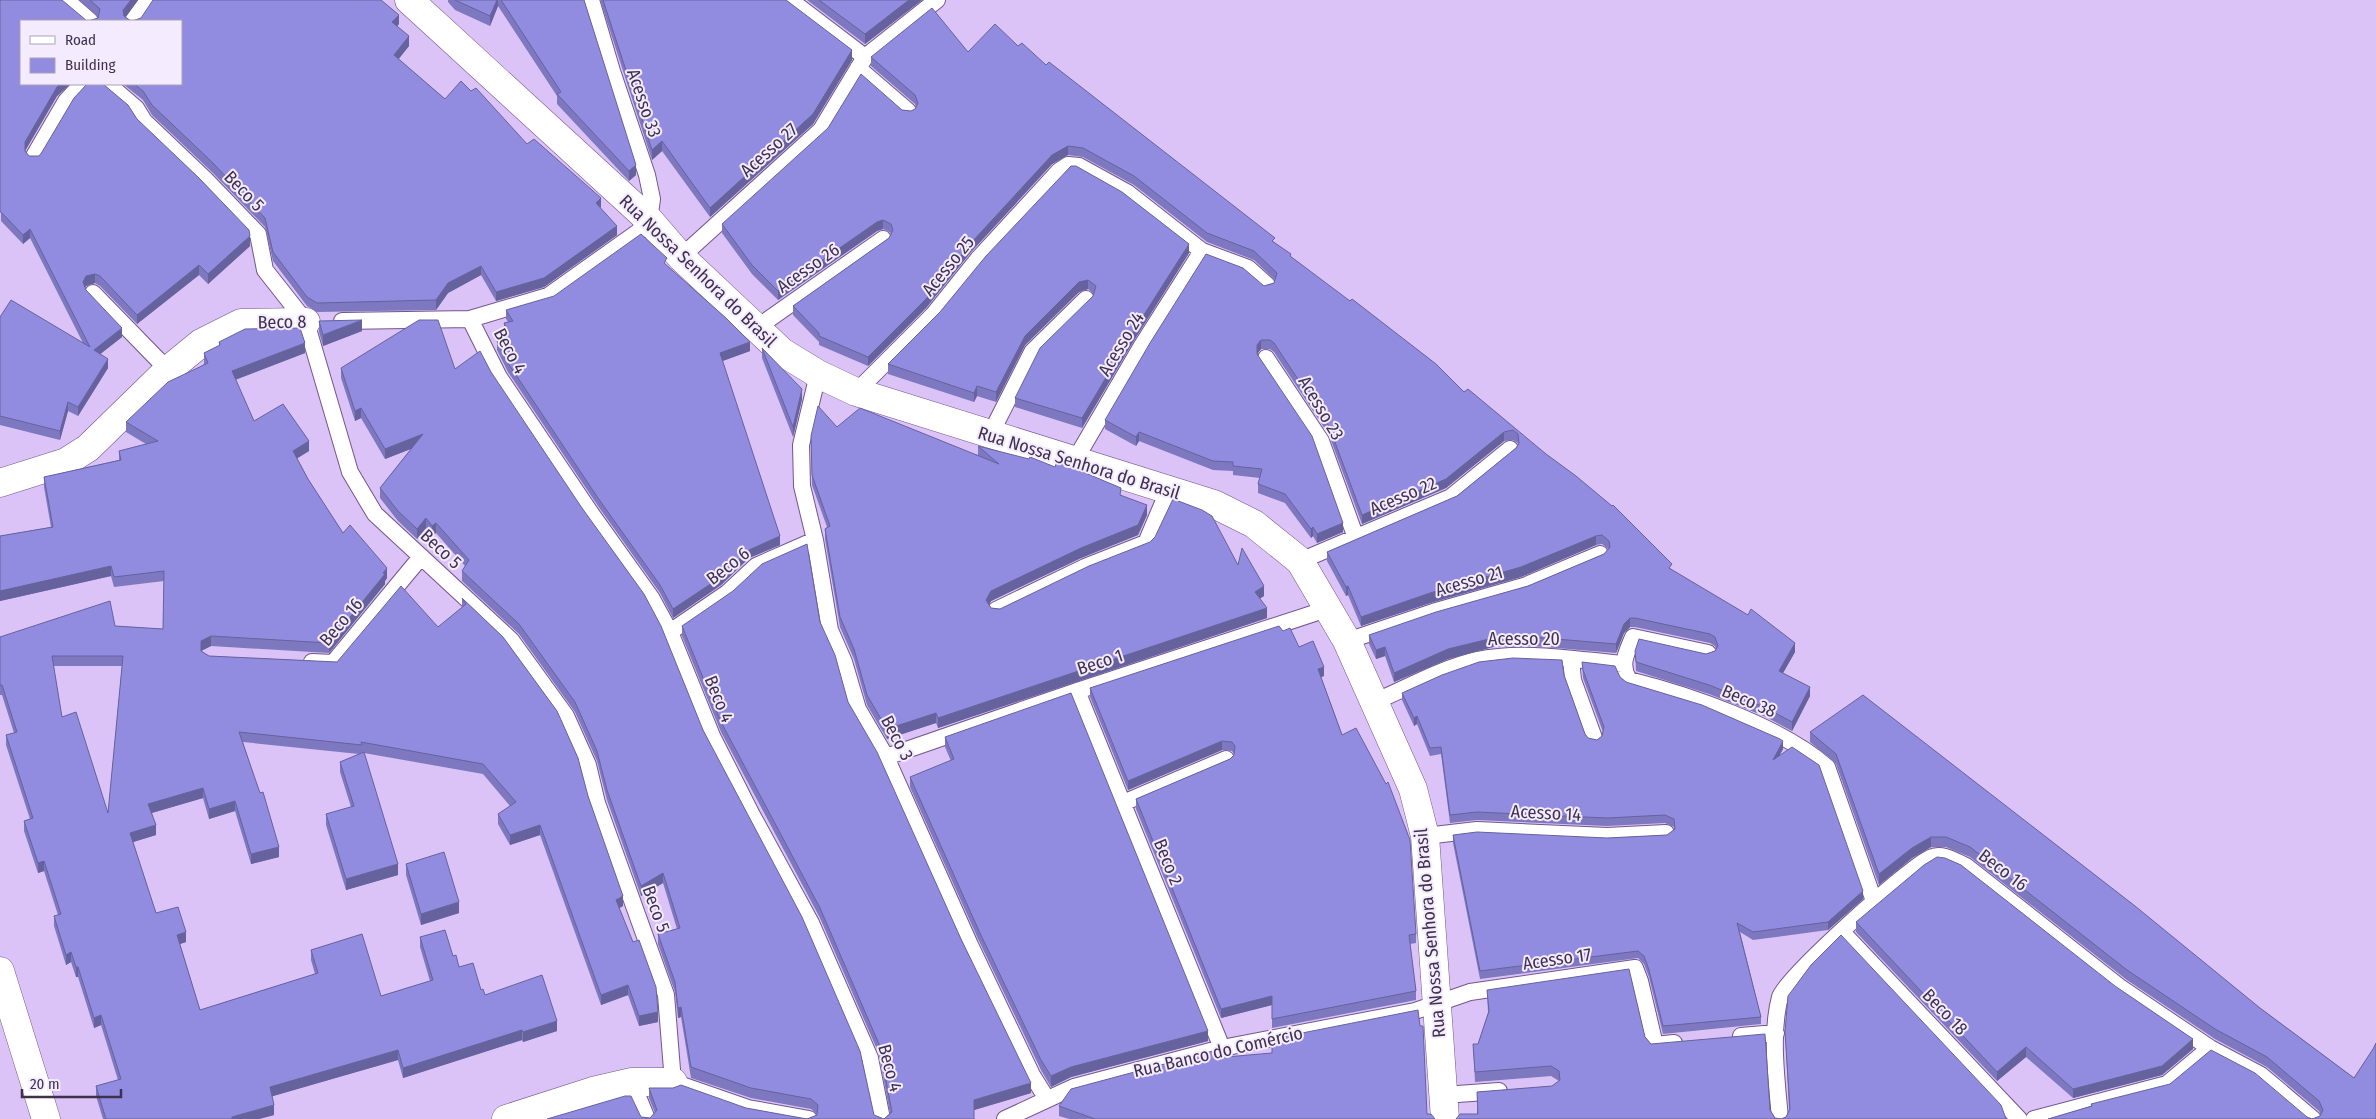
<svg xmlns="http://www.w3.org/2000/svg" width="2376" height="1119" font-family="'Fira Sans Condensed',sans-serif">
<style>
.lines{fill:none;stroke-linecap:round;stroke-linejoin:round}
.lane-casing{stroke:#72558f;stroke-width:18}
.street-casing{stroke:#72558f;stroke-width:29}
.secondary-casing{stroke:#72558f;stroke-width:29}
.lane{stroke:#fff;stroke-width:16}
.street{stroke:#fff;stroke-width:28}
.secondary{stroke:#fff;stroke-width:28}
.wall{fill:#7e78c1;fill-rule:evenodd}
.shaded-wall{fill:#66629d}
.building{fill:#928ce0;stroke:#66629d;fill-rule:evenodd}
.labels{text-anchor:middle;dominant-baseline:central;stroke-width:4;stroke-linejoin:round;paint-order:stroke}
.street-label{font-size:18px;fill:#3e314c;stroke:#f4ebff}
</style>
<rect width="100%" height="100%" fill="#dbc2f7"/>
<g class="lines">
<!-- lane casing -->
<g class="lane-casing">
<path id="lane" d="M66,0L90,21
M790,0L865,57
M133,21L148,0
M858,68L908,111
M108,84L136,108L144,121L206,180L258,234L265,270L306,322L350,472L375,514L511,640L566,716L588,765L597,803L666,995L673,1082L748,1108L809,1119
M34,156L66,101L82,84
M681,257L821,130L865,57L937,0
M93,293L168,370
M470,319L499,377L590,512L652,599L670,632L712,736L752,815L811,923L870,1058L882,1119
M342,321L470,319L548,296L638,232L649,220L652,199L647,175L612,71L591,0
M755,329L883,239
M1266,358L1321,441L1356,538
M818,374L801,445L802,486L815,540L830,630L844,662L858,709L886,757L970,945L1032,1075L1047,1099
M856,392L933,315L978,259L1059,171L1068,165L1079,166L1128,193L1202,251L1248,268L1267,285
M990,435L1032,352L1086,299
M1075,460L1141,347L1202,251
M1300,561L1451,497L1510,449
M996,610L1085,567L1146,543L1168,491
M670,632L727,593L756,566L815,540
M1347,641L1433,612L1524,586L1600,554
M1708,653L1633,637C1627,652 1619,665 1629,680C1689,695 1780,726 1827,767L1874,901
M1571,659L1573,680L1594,738
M312,662L333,663L420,558
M1077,691L1222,1048
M1374,702C1407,688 1442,668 1477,660C1524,650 1576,660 1623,664
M886,757L1077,691L1327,609
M1123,803L1226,759
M1425,836L1477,830L1607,836L1666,833
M1842,932L2019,1119
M1741,1036L1776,1033
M632,1082L647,1119
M1444,1095L1499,1091
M1005,1119L1074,1087L1222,1048L1415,1011L1470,992L1635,968L1640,981L1655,1045L1674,1043
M1780,1119C1777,1082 1770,1034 1780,997C1785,979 1909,867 1930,858C1942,852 1955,861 1966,866L2121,988L2210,1048L2261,1075L2313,1119
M2034,1119L2167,1084L2210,1048"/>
</g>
<!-- street casing -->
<g class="street-casing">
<path id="street" d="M409,0L649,220L681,257L782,352L818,374L856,392L1214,504L1254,524L1300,561L1347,641L1413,789L1425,836L1445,1119
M0,483L66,462L88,448L168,370L201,343L241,323L306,322
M506,1119L593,1091L632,1082H673"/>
</g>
<!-- secondary casing -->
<g class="secondary-casing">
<path id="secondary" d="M0,971L46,1119"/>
</g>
<!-- lane -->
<use href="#lane" class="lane"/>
<!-- street -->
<use href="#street" class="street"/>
<!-- secondary -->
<use href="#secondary" class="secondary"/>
</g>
<!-- wall -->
<path class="wall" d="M0,0L21,84H70L57,96L25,151L29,156H39L137,119L250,246L208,284L199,275L137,324L100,286L95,283L86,286L85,288L86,290L122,337L100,354L108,368L78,416L68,411L60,440L0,425V317L83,343L30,238L23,244L1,221Z
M79,0H138L98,18V17Z
M448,0H584L636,175L629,181L557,104V96L498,6L490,26L455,10L448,2Z
M600,0H786L852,60L813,124L710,217L662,151L652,160Z
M807,0H922L865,44Z
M399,24L397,26L409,46L398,59L445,99L527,144L601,207L600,208L617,235L544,287L496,301L481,275L448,293L436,310L317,312L307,306L273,261L265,227L213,173L152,115L143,100L123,84H181Z
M1018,46L1046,65L1275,243L1291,257L1464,392L1468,389L1672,570L1795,652L1783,673L1810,696L1792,731L1764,716L1709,694L1636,671L1635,651L1706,654L1715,651L1716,649L1715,646L1710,643L1635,627H1630L1624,633L1616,653L1532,646L1493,647L1448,659L1394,682L1385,656L1376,659L1369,644V635L1528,586L1604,554L1608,549L1602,544L1596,545L1521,577L1430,603L1361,626L1348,595L1346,596L1327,561V552L1457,496L1516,448L1518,445V443L1513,440L1504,441L1446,488L1362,524L1329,435L1274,352L1270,349H1261L1257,353L1343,532L1317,543L1313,536L1311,538L1285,503L1258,493V484L1260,478L1233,475V471L1213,470L1139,441L1136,446L1105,429V420L1264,286L1274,283L1275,280L1254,260L1207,242L1134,185L1083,157L1068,155L1052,164L971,252L926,308L868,366L819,345V342L793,315V306L889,238L891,233L883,229L877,231L778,300L752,274L722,233V224L902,110L911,111L915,109L916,107L915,104L871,66V57L968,52Z
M1189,253L1133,342L1082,428L1015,407V398L1093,296L1094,294L1088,289L1079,292L1025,345L996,402L977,396L974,402L888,374V364L940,312Z
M667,266L750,351L722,361L780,545L749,558L721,585L673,618L660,593L598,506L508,372L497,350V341L505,335L504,332V323L508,322L506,319V310Z
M319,321L362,331L323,346L319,332Z
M219,342L305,353L235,380L254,421L309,451L297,458L308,479L343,533L387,578L385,581V584L329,653L211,646L201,651L209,656L337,662L438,627L462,608V598L503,637L588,796L623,906L619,908L658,1022L639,1026L628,995L601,1005L540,835L510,845L498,824V814L510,806L483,774L364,753L398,875L346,890L326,825V814L351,807L340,772V762L359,754L243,742L279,857L251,864L235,811L209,819L203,798L152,813L156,835L133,842L156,913L186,942L180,944L200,1010L315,974L311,960V950L381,996L430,981L420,947V937L453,956L459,967L481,990L485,995L557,1031L523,1042L522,1040L403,1078L398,1060L272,1096L274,1115L259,1119H103L96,1096V1086L118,1080L101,1025L94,1028L78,977H76L71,962L66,965L54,926V916L58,915L44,871L38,873L24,831V821L30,819L6,745V735L14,733L2,695H0V637L115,626L163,629L164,581L114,587L111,576L0,601V536L51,527L44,487V477L119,460V451L146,444L126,432V422L204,364V353L219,346ZM53,666H122L108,813L62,717Z
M762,348L802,399L793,437L762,358Z
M341,368L455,369L491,372L703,730L874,1115L884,1119L890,1113L879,1054L820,918L721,732L682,636V626L820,622L848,702L961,939L1031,1093L974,1110V1119H547L641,1117L650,1118L655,1113L649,1098V1088L746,1108L807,1119L817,1115V1114L811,1109L751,1098L691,1078L681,1017L678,1018L675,992L658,944V934L677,929L663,883L641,896L607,800L597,761L575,712L519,634L462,581V571L465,566L436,533L432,536L426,528L417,539L398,521L380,498V488L411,449L385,459L361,418L355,421L341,378Z
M837,427L978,455V446L1121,495L1147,515L1138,535L1081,558L991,601L989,605L991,608L1000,609L1238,565L1264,596L1260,598L1267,618L938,728L936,723L887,739L867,705L854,659L840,627L825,539V529L827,527L812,485L811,436Z
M1283,631L1299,647L1324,676L1321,677L1416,934V943L1410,944L1416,991V1000L1272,1028V1005L1221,1018L1136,809V799L1230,759L1234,755V754L1232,751L1222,750L1128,790L1090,697V688Z
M1582,662L1620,677L1626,682L1783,749L1779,756L1863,899L1828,930L1753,940L1740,932L1761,1017V1024L1663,1034L1649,977L1644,964L1638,958L1480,979L1453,843V835L1607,838L1667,835L1674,830V827L1665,823L1607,826L1477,820L1450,823L1441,754L1430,756L1417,724L1414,726L1402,700V693L1564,675L1585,734L1588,738L1597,740L1602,736L1603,732L1583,678Z
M1810,732L2260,1008L2354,1078L2373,1049L2376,1119H2048L2091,1106V1104L2307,1117L2312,1119L2320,1116L2321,1115L2319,1111L2267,1067L2215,1039L2127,980L1970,857L1946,847H1931L1912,858L1879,885L1836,764L1810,742Z
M945,737L1208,1041L1071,1077L1051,1087L1041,1070L979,941L910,787V777L951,761L945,747Z
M406,864L459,913L421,925L406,875Z
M1856,922L2193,1049L2162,1075L2073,1098L2026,1057L1997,1081L1856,932Z
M1487,990L1645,1037L1651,1044L1770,1110L1775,1118L1781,1119L1786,1117L1789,1110L1785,1032L2006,1119H1456L1477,1114V1092L1552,1086L1559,1081L1551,1076L1475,1082L1473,1044H1478L1488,1013Z
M1226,1057L1427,1114L1435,1119H1069L1059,1116V1106Z"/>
<!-- shaded-wall -->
<path class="shaded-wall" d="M131,0H138L123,20V10Z
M497,0H498V6L490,26V16Z
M909,0H922L865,44V34Z
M399,15V24L392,32V22Z
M409,36V46L394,65V55Z
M852,50V60L813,124L710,217V208Z
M60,84H70L57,96L25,151V142L57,87Z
M662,141V151L652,160V150Z
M1068,146V155L1052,164L971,252L926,308L868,366V357L971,243L1052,155Z
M636,165V175L629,181V171Z
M601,198V207L596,212V203Z
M883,220V229L877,231L778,300V291L877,222Z
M617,226V235L544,287L496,301V292Z
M30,229V238L23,244V235Z
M250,236V246L208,284V274Z
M1189,244V253L1133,342L1082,428V418L1133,332Z
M199,265V275L137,324V315Z
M481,266V275L448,293L436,310V300L448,283Z
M95,274V283L86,286L83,291V282L86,276Z
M1088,280V289L1079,292L1025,345L996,402V392L1025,336L1079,282Z
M362,320V331L323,346V335Z
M122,328V337L94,359V350Z
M1261,340V349L1257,354V345Z
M750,342V351L720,362V353Z
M305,343V353L232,381V371Z
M108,359V368L78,416V407Z
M977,386V396L974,402V393Z
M802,389V399L793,437V427Z
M68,402V411L60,440V431Z
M361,408V418L355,421V411Z
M1139,432V441L1136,446V437Z
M1504,432V441L1446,488L1362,524V515Z
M423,434V444L385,459V449Z
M309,441V451L293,461V451Z
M1147,505V515L1138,535L1081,558L991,601L986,610V600L991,591Z
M426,518V528L417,539V529Z
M436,523V533L432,536V526Z
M1343,523V532L1317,543V534Z
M1313,527V536L1311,538V529Z
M780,536V545L749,558L721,585L673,618V609L749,550Z
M1596,536V545L1521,577L1430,603L1361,626V617Z
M111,566V576L0,601V591Z
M387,568V578L385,581V584L329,653V643Z
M1264,586V596L1255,602V592Z
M1348,586V595L1346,596V587Z
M1267,608V618L938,728V718Z
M1630,618V627L1624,633L1616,653V644L1624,624Z
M211,636V646L201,651V641Z
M1493,638V647L1448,659L1394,682V673L1448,649Z
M1795,643V652L1779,680V671Z
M1385,647V656L1376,659V650Z
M1324,667V676L1318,678V669Z
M1810,687V696L1792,731V722Z
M936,713V723L887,739V729Z
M1417,716V724L1414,726V718Z
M1222,741V750L1128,790V781Z
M1783,741V749L1773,768V760Z
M203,788V798L148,814V804Z
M235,801V811L209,819V809Z
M156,825V835L130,843V833Z
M540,825V835L510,845V835Z
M1931,837V847L1912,858L1879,885V874L1912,848Z
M279,847V857L251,864V854Z
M44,861V871L38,873V863Z
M398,864V875L346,890V879Z
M663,873V883L641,896V886Z
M1863,891V899L1828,930V922Z
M623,896V906L616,910V900Z
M459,902V913L421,925V914Z
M186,932V942L177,945V935Z
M71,952V962L66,965V955Z
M76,967H78V977H76Z
M628,985V995L601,1005V995Z
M1272,996V1005L1221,1018V1009Z
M681,1007V1017L678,1018V1008Z
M658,1012V1022L639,1026V1016Z
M101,1015V1025L94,1028V1018Z
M557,1021V1031L523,1042V1032Z
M522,1030V1040L403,1078V1068Z
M1208,1031V1041L1071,1077L1051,1087V1076L1071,1067Z
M2193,1039V1049L2162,1075L2073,1098V1089Z
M2026,1047V1057L1997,1081V1072Z
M398,1050V1060L270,1097V1087Z
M1031,1083V1093L974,1110V1100Z
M274,1105V1115L259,1119H232V1117Z"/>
<!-- building -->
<path class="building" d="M0,0H62L87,21H21V84H60L57,87L25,142V151L29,156H39L42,152L74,98L87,84H103L128,105L137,119L199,178L249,230L250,236L208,274L199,265L137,315L100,276L95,274L86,276L83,282L86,290L122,328L94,350L108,359L78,407L68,402L60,431L0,416V317L11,300L90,347L30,229L23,235L1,212H0Z
M90,0H131L123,10L124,16L131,21H88L98,18L100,9Z
M153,0H381L399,15L392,22L409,36L394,55L445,99L461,81L471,91L476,88L527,144L534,139L601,198L596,203L617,226L544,278L496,292L481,266L448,283L436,300L317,303L307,297L273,252L265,218L213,163L152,105L143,91L134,84H181V21H132L141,18Z
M455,0H497L490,16Z
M501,0H584L636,165L629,171L557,94L561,92Z
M603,0H786L852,50L813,114L710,208L662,141L652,150Z
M819,0H909L865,34Z
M932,8L968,52L995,24L1018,46L1022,43L1046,65L1049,62L1275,238L1272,241L1291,254L1290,256L1350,301L1352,299L1436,364L1464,392L1468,389L1546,454L1576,476L1612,506L1613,505L1672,564L1669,568L1748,615L1751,609L1795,643L1779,671L1810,687L1792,722L1764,707L1709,685L1636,662L1635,651L1639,639L1706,654L1715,651L1718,646L1715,637L1710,634L1635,618H1630L1624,624L1616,644L1532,637L1493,638L1448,649L1394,673L1385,647L1376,650L1369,635L1436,612L1528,586L1604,554L1610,547L1609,541L1602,535L1596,536L1521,567L1430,593L1361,617L1348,586L1346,587L1327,552L1457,496L1516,448L1519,443L1518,434L1513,430L1504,432L1446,479L1362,515L1329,426L1274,343L1270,340H1261L1257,345V354L1312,436L1343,523L1317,534L1313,527L1311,529L1285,494L1258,484L1262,469L1233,466V462L1213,461L1139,432L1136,437L1105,420L1150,343L1206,254L1243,268L1264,286L1274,283L1277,273L1254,251L1207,233L1134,176L1083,148L1068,146L1052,155L971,243L926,299L868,357L819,336V333L793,306L889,238L893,230L891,224L883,220L877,222L778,291L752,265L722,224L828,128L861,74L902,110L911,111L915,109L918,103L915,95L871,57Z
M1071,166H1076L1122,192L1189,244L1133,332L1082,418L1015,398L1040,348L1093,296L1096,286L1088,280L1079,282L1025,336L996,392L977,386L974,393L888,364L940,312L986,256Z
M641,234L667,258L664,263L726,318L750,342L720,353L780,536L749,550L721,577L673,609L660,585L598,498L508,363L497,341L509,332L504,323L513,321L506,310L554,296Z
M362,320L323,335L319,321Z
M419,320H438L455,369L480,351L491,372L582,508L644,594L661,626L703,730L802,917L860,1051L874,1115L884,1119L892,1112L879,1044L820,908L721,722L682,626L733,591L762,564L807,544L820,622L835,655L848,702L877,752L961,939L1031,1083L974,1100V1119H547L625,1096H631L641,1117L650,1118L657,1110L649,1088H673L681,1085L746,1108L807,1119L817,1115L818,1105L811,1099L751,1088L691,1067L681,1007L678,1008L675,982L658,934L680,928L663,873L641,886L607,790L597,751L575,702L519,624L462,571L469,560L436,523L432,526L426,518L417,529L398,511L380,488L423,434L385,449L361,408L355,411L341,368Z
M300,328L305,343L232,371L254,421L283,404L309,441L293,451L308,479L343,533L350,525L387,568L383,573L385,574L329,643L211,636L201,641V651L209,656L337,662L401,586L438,627L466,604L462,598L503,637L557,711L578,758L588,796L623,896L616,900L633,942L639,940L656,987L658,1012L639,1016L628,985L601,995L540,825L510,835L498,814L516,802L483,764L361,742L362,745L239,732L260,793L263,792L279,847L251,854L235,801L209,809L203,788L148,804L156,825L130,833L156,913L178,907L186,932L177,935L200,1010L318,973L311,950L362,934L381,996L433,980L420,937L445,930L453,956L456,955L459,967L473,963L481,990L483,989L485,995L542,975L557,1021L523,1032L522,1030L403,1068L398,1050L270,1087L274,1105L232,1117V1119H106L96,1086L121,1079L101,1015L94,1018L78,967H76L71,952L66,955L54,916L61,914L44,861L38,863L24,821L33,818L6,735L17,732L2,685H0V637L110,601L115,626L163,629L164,571L114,577L111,566L0,591V536L53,527L44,477L121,460L119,451L158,441L126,422L168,382L208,363L204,353L220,345L219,342L245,329ZM52,656H123L108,813L76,712L62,717Z
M762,348L802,389L793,427Z
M818,406L837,427L860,408L999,464L978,446L1029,459L1030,457L1055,467L1057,461L1121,488L1120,495L1147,505L1138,525L1081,548L991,591L986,600L991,608L1000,609L1089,566L1150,542L1155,537L1173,499L1202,510L1212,516L1238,565L1242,548L1264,586L1255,592L1267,608L938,718L936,713L887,729L867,695L854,649L840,617L825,529L830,526L812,475L811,436Z
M1279,626L1283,631L1290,628L1299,647L1313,641L1324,667L1318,669L1342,735L1356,728L1386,784L1388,782L1410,840L1416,934L1409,935L1416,991L1272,1019V996L1221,1009L1136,799L1230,759L1234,755L1235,746L1232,742L1222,741L1128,781L1090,688Z
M1513,658L1562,660L1564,675L1585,734L1588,738L1597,740L1602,736L1604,727L1583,670L1582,662L1615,666L1620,677L1626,682L1702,705L1780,739L1783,741L1773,760L1792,747L1819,765L1863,891L1828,922L1753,932L1737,923L1761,1017L1663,1026L1649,970L1644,956L1638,951L1480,971L1453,835L1477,832L1607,838L1667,835L1675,829L1674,819L1665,815L1607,818L1477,812L1450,815L1441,747L1430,748L1417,716L1414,718L1402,693L1442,675L1479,662Z
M1071,693L1208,1031L1071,1067L1051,1076L1041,1060L979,931L910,777L954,759L945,737Z
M1863,695L2135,906L2260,1008L2354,1078L2373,1049L2376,1043V1119H2048L2092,1106L2091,1104L2170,1084L2211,1050L2255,1073L2307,1117L2312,1119L2320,1116L2323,1110L2319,1101L2267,1057L2215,1029L2127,970L1970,847L1946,837H1931L1912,848L1879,874L1836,754L1810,732Z
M364,752L398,864L346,879L326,814L354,806L340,762Z
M444,852L459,902L421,914L406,864Z
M1937,857L1945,858L1961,865L2115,986L2193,1039L2162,1066L2073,1089L2026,1047L1997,1072L1856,922L1924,865Z
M1841,935L2001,1105L2006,1119H1456L1460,1114H1478L1477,1092L1552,1086L1560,1080L1559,1071L1551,1066L1475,1072L1473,1044H1478L1489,1011L1487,990L1629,969L1645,1037L1651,1044L1765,1034L1770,1110L1775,1118L1781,1119L1786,1117L1790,1109L1785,1032L1788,996L1811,965Z
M1418,1010L1420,1026H1423L1427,1114H1431L1435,1119H1095L1059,1106L1071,1089L1224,1048L1226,1057L1272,1053V1039Z"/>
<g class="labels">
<!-- street labels -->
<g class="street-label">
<text transform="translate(644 103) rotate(71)">Acesso 33</text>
<text transform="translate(769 150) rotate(-42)">Acesso 27</text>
<text transform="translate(244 191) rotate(46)">Beco 5</text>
<text transform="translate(948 266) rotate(-51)">Acesso 25</text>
<text transform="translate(808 268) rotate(-35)">Acesso 26</text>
<text transform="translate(698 271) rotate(44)">Rua Nossa Senhora do Brasil</text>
<text transform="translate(282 322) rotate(-1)">Beco 8</text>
<text transform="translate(1121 344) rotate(-59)">Acesso 24</text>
<text transform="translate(510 351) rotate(62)">Beco 4</text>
<text transform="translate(1321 408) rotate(59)">Acesso 23</text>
<text transform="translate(1079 463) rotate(17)">Rua Nossa Senhora do Brasil</text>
<text transform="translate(1403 496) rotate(-23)">Acesso 22</text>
<text transform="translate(441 549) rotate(43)">Beco 5</text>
<text transform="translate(728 566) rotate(-38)">Beco 6</text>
<text transform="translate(1469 581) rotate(-16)">Acesso 21</text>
<text transform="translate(341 622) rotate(-50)">Beco 16</text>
<text x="1524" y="639">Acesso 20</text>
<text transform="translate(1100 662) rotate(-18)">Beco 1</text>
<text transform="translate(719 699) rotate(68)">Beco 4</text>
<text transform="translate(1749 701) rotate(23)">Beco 38</text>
<text transform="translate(897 738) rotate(62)">Beco 3</text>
<text transform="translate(1546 813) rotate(3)">Acesso 14</text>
<text transform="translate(1168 862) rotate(68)">Beco 2</text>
<text transform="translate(2003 870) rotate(37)">Beco 16</text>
<text transform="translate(656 909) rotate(70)">Beco 5</text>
<text transform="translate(1430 933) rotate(-95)">Rua Nossa Senhora do Brasil</text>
<text transform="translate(1557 959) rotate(-8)">Acesso 17</text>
<text transform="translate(1945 1012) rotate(46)">Beco 18</text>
<text transform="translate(1218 1052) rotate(-13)">Rua Banco do Comércio</text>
<text transform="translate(890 1068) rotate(75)">Beco 4</text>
</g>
</g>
<!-- legend -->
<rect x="20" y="20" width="162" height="65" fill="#f4ebff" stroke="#aba1b7"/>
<rect x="30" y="36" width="25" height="8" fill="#ffffff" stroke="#aba1b7"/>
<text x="65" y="45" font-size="15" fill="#3e314c">Road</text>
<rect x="30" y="58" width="25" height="15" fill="#928ce0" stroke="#aba1b7"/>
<text x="65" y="70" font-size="15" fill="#3e314c">Building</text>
<!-- scale -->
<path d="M22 1089v8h99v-8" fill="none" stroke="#3e314c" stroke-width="2.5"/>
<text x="30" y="1089" font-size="15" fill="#3e314c" stroke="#f4ebff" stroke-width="4" paint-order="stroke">20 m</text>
</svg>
